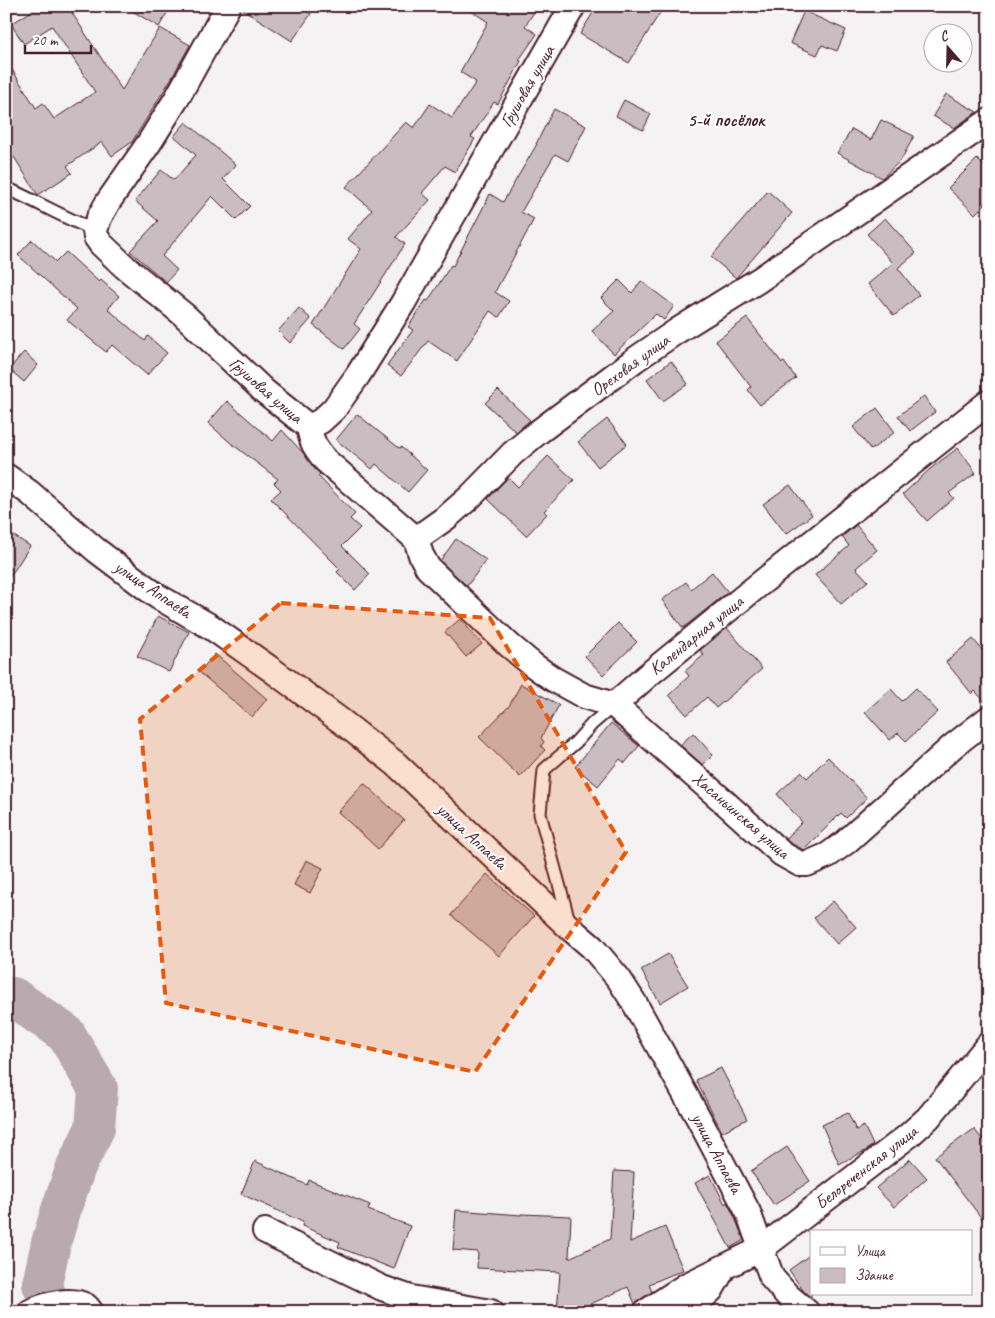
<svg xmlns="http://www.w3.org/2000/svg" width="995" height="1318" font-family="Caveat,sans-serif">
<style>
.lines{fill:none;stroke-linecap:round;stroke-linejoin:round}
.river{stroke:#baa9ae;stroke-width:40}
.building{fill:#cabdc1;stroke:#4a1f2b}
.service-casing{stroke:#4a1f2b;stroke-width:15}
.minor-casing{stroke:#4a1f2b;stroke-width:28}
.service{stroke:#fff;stroke-width:11}
.minor{stroke:#fff;stroke-width:24}
.marked{fill:#e8590c;fill-opacity:0.2;stroke:#e8590c;stroke-width:4;stroke-dasharray:10 6;stroke-linejoin:round}
.labels{text-anchor:middle;dominant-baseline:central;stroke-width:4;stroke-linejoin:round;paint-order:stroke}
.street-label{font-size:18px;fill:#4a1f2b;stroke:#fff}
.neighbourhood-label{font-size:19px;font-weight:bold;fill:#4a1f2b;stroke:#fff}
</style>
<rect width="100%" height="100%" fill="#f4f2f2"/>
<filter id="ink" filterUnits="userSpaceOnUse"><feTurbulence type="fractalNoise" baseFrequency=".02" numOctaves="2"/><feDisplacementMap in="SourceGraphic" scale="10" xChannelSelector="R" yChannelSelector="G"/><feConvolveMatrix kernelMatrix="1 2 1 2 8 2 1 2 1" color-interpolation-filters="sRGB"/></filter>
<g filter="url(#ink)">
<g class="lines">
<!-- river -->
<path class="river" d="M6,996L13,997L66,1034L98,1089L95,1128L76,1167L61,1210L51,1243L42,1284L50,1304L51,1312"/>
</g>
<!-- building -->
<path class="building" d="M40,6H83L72,13L122,90L160,28L190,45L176,70V71L132,142L112,156L102,142L67,166L72,173L38,195L14,157L6,162V60L36,108L43,103L54,119L95,92L52,26L24,44L11,24Z
M124,6H171L159,27Z
M242,6H299L311,14L292,41L241,8Z
M464,6H538L525,26L537,34L519,60L521,61L498,104L494,102L471,137L475,139L455,172L445,166L422,193L430,200L396,237L405,244L354,324L360,329L344,349L313,325L361,249L348,239L372,210L346,187L406,122L414,128L430,104L452,118L476,82L460,72L488,22Z
M597,6H664L629,63L580,34Z
M804,11L846,30L837,51L822,45L817,55L790,43Z
M946,94L977,112L954,128L933,116Z
M624,100L651,114L643,130L616,116Z
M554,109L586,126L568,161L555,154L521,212L534,219L495,292L509,301L499,317L490,311L457,361L428,341L401,376L387,365L413,330L408,327L426,300L428,301L451,265L453,266L490,194L503,202L537,144H536Z
M881,120L914,136L901,160L882,178L837,153L852,129L871,140Z
M186,122L236,165L223,179L250,206L236,220L212,196L162,256L177,270L166,282L130,251L158,221L135,201L161,170L174,180L196,155L174,136Z
M977,159L989,171V200L975,214L948,188Z
M768,191L792,213L736,278L711,257Z
M885,218L916,253L898,268L919,295L894,316L868,284L893,263L867,234Z
M32,240L56,262L66,252L99,282L101,280L119,296L108,309L145,341L148,336L167,353L147,375L112,345L106,352L67,320L77,309L18,255Z
M619,280L632,293L641,281L674,306L664,320L656,314L614,354L592,331L614,311L601,298Z
M299,308L311,319L290,343L278,331Z
M747,318L782,363L784,362L796,378L760,405L748,390L751,387L716,341Z
M24,352L38,365L24,382L9,369Z
M671,361L688,384L663,401L647,379Z
M498,390L530,420L516,432L485,403Z
M924,396L935,412L910,431L898,416Z
M227,401L273,441L282,430L304,454L314,468L320,474L318,476L355,514L350,519L360,528L342,546L370,574L355,590L337,572L340,569L271,499L281,490L274,483L278,479L232,444L208,423Z
M877,408L895,432L871,450L853,427Z
M357,414L399,448L401,447L427,470L408,492L376,464L372,469L336,440Z
M607,419L627,444L598,467L578,442Z
M958,448L976,473L949,493L954,498L927,521L903,494L930,469Z
M548,456L574,480L544,511L547,514L526,536L488,499L508,477L518,487Z
M790,485L812,515L786,534L763,504Z
M856,525L877,550L856,568L868,581L841,604L815,575L849,546L842,537Z
M6,531L30,546L6,583Z
M456,539L486,560L467,586L440,561Z
M712,572L728,592L683,628L662,600L686,582L691,589Z
M158,616L189,632L169,672L137,656Z
M460,619L482,644L466,657L445,632Z
M618,623L637,642L603,675L585,656Z
M727,628L762,669L716,708L707,697L687,715L669,695L689,676L685,671L704,655L700,650Z
M973,639L989,658V705L987,704L975,691L972,694L946,662Z
M215,654L267,699L252,717L199,672Z
M521,684L559,705L541,738L544,742L541,746L545,750L520,777L479,737L509,706Z
M916,688L938,712L906,741L898,733L890,740L865,712L891,689L902,701Z
M611,723L639,746L625,763L620,759L598,786L575,767Z
M693,733L713,755L703,765L680,745Z
M828,757L867,798L846,818L841,813L804,850L790,843L786,839L802,822L777,794L801,772L807,778Z
M364,783L404,820L378,849L338,812Z
M306,860L323,868L310,893L294,885Z
M487,874L534,916L499,956L451,915Z
M833,901L856,927L837,944L814,918Z
M668,954L688,986L660,1003L641,970Z
M721,1068L747,1119L722,1132L696,1080Z
M848,1113L856,1130L864,1126L873,1145L865,1151L839,1164L822,1125Z
M974,1129L989,1148V1228L935,1157Z
M787,1147L810,1181L774,1205L751,1171Z
M910,1159L927,1178L894,1207L876,1188Z
M255,1161L307,1185L309,1180L370,1205L368,1210L410,1226L394,1269L338,1247L340,1242L302,1226L303,1222L241,1194Z
M614,1171L634,1172L630,1242L665,1227L683,1270L649,1284L652,1292L638,1301L635,1304L628,1287L584,1307L583,1312H557L560,1272L477,1268L478,1252L453,1250L456,1210L521,1215V1214L571,1216L569,1258L610,1239Z
M710,1175L725,1204L727,1202L735,1218L744,1240L730,1248L695,1183Z
M811,1254V1298L805,1293L789,1270Z"/>
<g class="lines">
<!-- service casing -->
<g class="service-casing">
<path id="service" d="M6,188C36,201 64,218 95,230
M569,921L540,814L544,770L576,742L592,724L614,705"/>
</g>
<!-- minor casing -->
<g class="minor-casing">
<path id="minor" d="M228,6L177,98L149,143L108,202L99,218L95,230L96,237L101,244L125,267L184,315L264,391L309,427
M309,427C312,444 315,447 325,460L416,539L447,517L471,496L513,453L537,433L636,359L677,331L759,280L989,121
M309,427L321,421L334,409L358,375L403,303L573,6
M6,476L30,493L96,550L157,596L211,627L272,670L341,721L396,764L571,929L592,947L619,979L635,1004L699,1119L748,1212L772,1278L788,1296L807,1312
M416,539L421,555L428,568L509,645L533,665L553,679L584,696L614,705L648,675L756,587L989,402
M614,705L721,799L782,854L800,864H807L828,855L846,842L953,746L989,718
M265,1231L382,1288L411,1298L491,1312
M30,1312C44,1305 71,1297 86,1306C88,1307 89,1310 91,1312
M646,1312L687,1285L761,1249L908,1136L928,1118L989,1044
M687,1312L711,1290L723,1269"/>
</g>
<!-- service -->
<use href="#service" class="service"/>
<!-- minor -->
<use href="#minor" class="minor"/>
</g>
</g>
<!-- marked area -->
<path class="marked" d="M281,603L490,618L626,852L475,1072L166,1003L140,719Z"/>
<g class="labels">
<!-- street labels -->
<g class="street-label">
<text transform="translate(527 86) rotate(-60)">Грушовая улица</text>
<text transform="translate(630 365) rotate(-36)">Ореховая улица</text>
<text transform="translate(266 390) rotate(41)">Грушовая улица</text>
<text transform="translate(153 589) rotate(34)">улица Аппаева</text>
<text transform="translate(696 635) rotate(-39)">Календарная улица</text>
<text transform="translate(741 815) rotate(41)">Хасаньинская улица</text>
<text transform="translate(472 836) rotate(43)">улица Аппаева</text>
<text transform="translate(717 1153) rotate(62)">улица Аппаева</text>
<text transform="translate(866 1167) rotate(-38)">Белореченская улица</text>
</g>
<!-- neighbourhood labels -->
<g class="neighbourhood-label">
<text x="726" y="120">5-й посёлок</text>
</g>
</g>
<!-- margin -->
<rect width="995" height="1318" fill="none" stroke="#fff" stroke-width="25"/>
<rect x="12" y="12" width="970" height="1293" fill="none" stroke="#4a1f2b" stroke-width="2" filter="url(#ink)"/>
<!-- legend -->
<rect x="810" y="1230" width="162" height="65" fill="#ffffff" stroke="#b7a5aa"/>
<rect x="820" y="1247" width="25" height="8" fill="#ffffff" stroke="#b7a5aa"/>
<text x="855" y="1256" font-size="15" fill="#4a1f2b">Улица</text>
<rect x="820" y="1268" width="25" height="15" fill="#cabdc1" stroke="#b7a5aa"/>
<text x="855" y="1280" font-size="15" fill="#4a1f2b">Здание</text>
<!-- north arrow -->
<g transform="translate(948 48) rotate(340)"><circle r="24" fill="#ffffff" stroke="#b7a5aa"/>
<path d="M0-4L9 19L0 12L-9 19Z" fill="#4a1f2b"/>
<text y="-8" font-size="14" font-weight="bold" text-anchor="middle" fill="#4a1f2b">С</text>
</g>
<!-- scale -->
<path d="M25 45v8h66v-8" fill="none" stroke="#4a1f2b" stroke-width="2.5"/>
<text x="32" y="45" font-size="15" fill="#4a1f2b" stroke="#ffffff" stroke-width="4" paint-order="stroke">20 m</text>
</svg>
